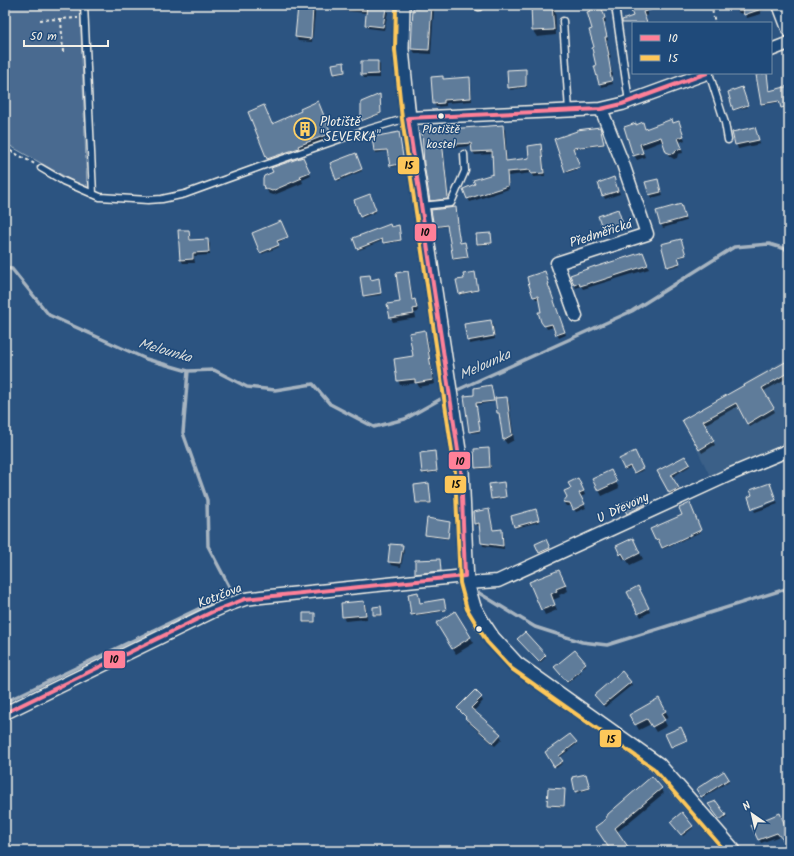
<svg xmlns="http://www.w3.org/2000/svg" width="794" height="856" font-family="Kalam,sans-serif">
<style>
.built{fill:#3b6088}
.green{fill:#496b90;stroke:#9eaebc}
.shadow{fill:#0007}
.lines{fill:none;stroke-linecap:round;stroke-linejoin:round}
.stream{stroke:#a7b4c0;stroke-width:3.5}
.building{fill:#5e7b9a;stroke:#f4f1e8}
.service-casing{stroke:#f4f1e8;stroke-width:9}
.minor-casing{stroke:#f4f1e8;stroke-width:15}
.tertiary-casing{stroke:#f4f1e8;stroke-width:18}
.path{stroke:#f4f1e8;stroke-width:2;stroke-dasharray:3 3;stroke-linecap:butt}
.service{stroke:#1f4a7a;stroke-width:6}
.minor{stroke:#1f4a7a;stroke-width:12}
.tertiary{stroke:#1f4a7a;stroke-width:15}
.bus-1-casing{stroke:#1f4a7a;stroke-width:7}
.bus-2-casing{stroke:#1f4a7a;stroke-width:7}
.bus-1{stroke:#ff8098;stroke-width:4}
.bus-2{stroke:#fdc75a;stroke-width:4}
.bus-dot{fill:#f4f1e8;stroke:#1f4a7a;stroke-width:1.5}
.labels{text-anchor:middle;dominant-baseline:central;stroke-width:3;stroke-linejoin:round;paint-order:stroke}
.bus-label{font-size:12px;fill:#f4f1e8;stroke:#1f4a7a}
.poi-label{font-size:13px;fill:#f4f1e8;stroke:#1f4a7a;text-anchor:start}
.street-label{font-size:13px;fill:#f4f1e8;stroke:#1f4a7a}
.water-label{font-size:14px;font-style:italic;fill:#dadddb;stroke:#1f4a7a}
.line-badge{stroke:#1f4a7a;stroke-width:1.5}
.pale-badge-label{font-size:11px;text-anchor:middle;font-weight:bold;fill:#111}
</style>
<rect width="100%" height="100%" fill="#2c5481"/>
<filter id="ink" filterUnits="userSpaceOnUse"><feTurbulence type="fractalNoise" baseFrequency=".025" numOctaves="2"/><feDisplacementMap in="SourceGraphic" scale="8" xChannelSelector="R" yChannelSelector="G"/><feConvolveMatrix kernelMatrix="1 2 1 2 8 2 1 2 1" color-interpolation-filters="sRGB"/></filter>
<g filter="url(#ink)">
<!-- built -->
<path class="built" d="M789,357V446L711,478L682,419L694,414Z"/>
<!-- green -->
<path class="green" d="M5,5H80L87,189L5,143Z"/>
<!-- shadow -->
<path class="shadow" d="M314,5H387L386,10L388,12L384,30L368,28L366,25L367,13L316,8Z
M418,5H476V10L434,8L431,54L415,53L412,49Z
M532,5H555L556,35L537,37L533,31Z
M589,5H602L606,22L604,23L608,40L607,41L611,58L609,59L613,76L611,77L613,84L602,87L600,84Z
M632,5H645L648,15L645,16L647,23H633L634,17Z
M741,5H765L766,9L761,11V14L747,18L745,14L739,13L737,10Z
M298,7L313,9L315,13L312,42L298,41L296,37Z
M378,62L380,65V78H364L362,74Z
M344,64L345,73L336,75L335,73Z
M508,71H526L527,87L510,90Z
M442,77L444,80L469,78L471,82L472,101L446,103V106L436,107L434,103Z
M789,87V107L783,109L781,102L762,105V104L769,92Z
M742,90L748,107L735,110L734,109Z
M380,97L381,114L363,121L362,120Z
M319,106L332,137L270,162L249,112L272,125Z
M678,122L685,140L680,142L683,153L678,154L677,158L674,159L669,156L663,141L642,149L645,157L637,160L634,155L636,126L643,124L646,130Z
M503,126L505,130L507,162L530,159L540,145L542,149L545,176L534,177L532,173L508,176L509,189L470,202L468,198L476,185L494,174L493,154L475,155L473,152L472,146L448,148L445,142L443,143L449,202L432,204L430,200L423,132Z
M600,129L604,145L573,149L580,168L567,173L555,140Z
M756,132L760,144L738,149L733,133Z
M398,133L405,165L392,167L388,151L376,153L375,151Z
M356,156L362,171L338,181L337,179Z
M305,162L311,176L302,180L303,183L274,195L269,194L264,184Z
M657,180L663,195L652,198L646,183Z
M615,182L620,194L605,199L599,183Z
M370,197L376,212L362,218L355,200Z
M456,208L458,225H457L460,244L465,243V244L468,258L454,260L448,226L435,228L434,227Z
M682,209L686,221L663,228L661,224Z
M619,214L624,227L606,234L599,216Z
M280,222L288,238L277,243L279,247L262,254L253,234Z
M390,228H399L401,241L385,244L384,240L359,250L355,239Z
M188,231L190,234L191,241L208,240L210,244V255L194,256L195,263H183L181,260Z
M491,234L492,244L478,245L477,235Z
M681,240L686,256L678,258L680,265L669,268L668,266Z
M645,257L649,269L583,289L581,286L576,288L574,284L595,268Z
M407,272L409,276L413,300H414L417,304L418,312L415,313L416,318L393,322L391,318L388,305L402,302Z
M474,273L477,291L460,295V294L465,279Z
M546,276L550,287H549L566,335L559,338L554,327L547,329L539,313L542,312L540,299H536L534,296Z
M361,277L371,281H379L381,295L365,297Z
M491,321L493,324L495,339L470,344L468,340Z
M424,331L427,336L435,384L419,387L417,383L400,385L398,380L414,357Z
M789,361V377L764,391L775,412L750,427L738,406L704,425L715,445L702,453L684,421Z
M491,386L494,402L476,405L480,432L471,433L476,396Z
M506,398L509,402L514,440L507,444L504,440L501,417L498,413Z
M489,449L491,468L477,469L475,450Z
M634,453L643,470L636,474L632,467L625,470L620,460Z
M435,454L437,472L424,474L423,473Z
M685,457L690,466L672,477L679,491L671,495L658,471Z
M613,477L619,488L602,496L594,480Z
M504,483L506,498L493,500L492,499Z
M580,483L585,495L580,497L586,508L576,512L572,506H566L564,503Z
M429,486L431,504H417V503Z
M641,496L646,505L629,514L623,504Z
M777,501L778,504L755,512L754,510Z
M691,506L701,532L663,549L659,540L656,541L651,530L684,516Z
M489,510L494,531L501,530L503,533L504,549L483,546L482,543L481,525L477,526L475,523Z
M536,512L539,522L516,528L512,517Z
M449,522L448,539L427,536L426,535Z
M547,543L551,552L541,556L536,544Z
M636,545L643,559L630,565L626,559L624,560L621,555Z
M402,546L404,550L401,567L391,565L389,562Z
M440,561L441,572L417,575L416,573Z
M562,576L568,591L559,595L560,597L553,600L557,610L545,615L531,583Z
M638,588L650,612L641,617L639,613Z
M418,593L420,604L444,600L446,611L413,616L409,595Z
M364,602L366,606L367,619L345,621L343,617L342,604Z
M381,607L382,616H375L374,608Z
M455,612L474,643L456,654L437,623Z
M315,614V623H305L304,622Z
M519,640L545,655L546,657L540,663Z
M585,663L586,665L580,670L581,672L568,683L556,668Z
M630,682L632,685L605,707L596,698Z
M481,698L483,701L474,711L500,735L502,739L495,746L468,722L467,718L460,711Z
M659,700L669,717L664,720L667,726L656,732L651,724L639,730L631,715Z
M681,728L686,741L673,747L667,734Z
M570,735L577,744L559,758L563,763L556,768L546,753Z
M724,773L729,781L703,798L698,790Z
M586,776L590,789L577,793L576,791Z
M652,778L664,793L617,832L630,851H612L606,821Z
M565,790L564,807L549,806L548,804Z
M709,805L726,815L727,817L721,821Z
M682,814L693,828L683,836L672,823Z
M753,825L789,836V846L780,836L761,843Z"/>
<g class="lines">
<!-- stream -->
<path class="stream" d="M5,268L12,269L49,315L146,359L188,371L214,370L247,387L275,390L313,384L330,404L374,427L405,419L446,396
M453,392L632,311L734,247L769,244L789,250
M479,593L535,627L582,642L607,645L789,588
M5,702L223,597L230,588L208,546L207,500L183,433L188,371"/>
</g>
<!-- building -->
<path class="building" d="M367,5H385L384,8H386L383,27L365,25Z
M419,5H432L429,50L411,49L413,8H419Z
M531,5H552L554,30L532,31Z
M588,5H601L605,18L603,19L607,37H605L609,55H608L611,73H610L612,81L599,84L594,66H596L592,48L594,47L589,30L592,29L587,12L590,11Z
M629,5H660L661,7L643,12L647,23H622V20L633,16Z
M741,5H770V6L744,15Z
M298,6L313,8L311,39L295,37Z
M361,61H378V74L361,75Z
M344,62L345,72L334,74L332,64Z
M526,69V86L508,88L507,70Z
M767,73L769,91L789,86V106L781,108L779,101L761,104L756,75Z
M443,76V79L470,77L471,98L444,100V103L433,104L431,77Z
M742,87L748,105L733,110L728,92Z
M380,94L381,113L361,121V102Z
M318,101L331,133L298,146L299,148L267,159L248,112L264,105L272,124L301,111L300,109Z
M672,119L673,123L679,121L684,136L678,138L682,148L676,150L675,153L671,154L666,152L661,137L640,144L643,153L633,156L624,127L636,123V125L643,122L645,129Z
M503,125L506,161L529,158L528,146L541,144L544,173L531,174L530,170L507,172L508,186L467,199L463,189L475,184L473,180L493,174L492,151L472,152L471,143L445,145L443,139L442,140L448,198V199L430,201L424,164L422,131Z
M600,127L604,144L573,148L580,167L565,172L554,139L577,131V130Z
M755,127L759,140L735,145L732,132Z
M399,132L404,163L390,166L387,150L374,151L372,137Z
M356,153L362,169L336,180L330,163Z
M303,157L310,172L300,176L302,178L272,191L264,188L263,185V179L264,176L273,172L271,168Z
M614,177L618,191L602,196L598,183Z
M658,179L661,192L649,195L645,182Z
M370,194L376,210L360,217L354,200Z
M681,204L685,218L660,225L656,211Z
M456,207L458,224H457L460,243L465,242L468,257L453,259L447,225L434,227L431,210Z
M618,209L623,224L603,230L598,216Z
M281,221L288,237L277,241L279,245L260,253L252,233Z
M390,224L391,227L399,225L401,240L383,243L382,239L357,249L353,238Z
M178,230H189L190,240L208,239L209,252L193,253V259L180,260Z
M491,233L492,243L477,244L476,234Z
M681,239L686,255L678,257L680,263L667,267L661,244Z
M643,252L648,265L593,283V282L580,286L579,283L574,285L570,275L595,266V267Z
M408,271L412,300L415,299L417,308L413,309L414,314L390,318L387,304L400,302L396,273Z
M545,271L549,284H548L565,332L556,335L552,324L544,326L541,322L538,312H541L538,296L533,297L528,282L527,277Z
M475,272L478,290L459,294L456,280L464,279L463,274Z
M370,275L371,280L379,278L381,293L363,296L360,276Z
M491,320L494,336L467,341L464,324Z
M425,330L433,380L415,383V379L397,381L394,359L413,356L409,333Z
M789,360V372L762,388L774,408L747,424L736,403L703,421L714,441L699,450L682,420Z
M491,385L494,401L476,403L480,430L469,432L464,396L474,395V388Z
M507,397L512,435L503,440L499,413H497L495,398Z
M489,448L490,467L475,468L474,449Z
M435,451L437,471L422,473L420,453Z
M635,451L643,468L634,473L630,466L624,469L619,459Z
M685,456L690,464L671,475L679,488L669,493L657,471Z
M611,470L617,482L598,491L592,479Z
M578,478L584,491L579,493L585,504L573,510L570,503L563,502L567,497L564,491L571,488L568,483Z
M504,482L506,497L491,499L489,484Z
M429,483L431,503H416L414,485Z
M770,483L776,500L752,509L748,497L752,495L750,490Z
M641,495L646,504L627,514L622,504Z
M690,503L701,530L662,548L658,539L655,540L650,529L682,515L679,508Z
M489,509L493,530L502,529L503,546L481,543L479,523L474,524L473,512Z
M536,509L539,520L514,527L511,516Z
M427,518L450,522L448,538L425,535Z
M633,538L640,553L626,560L622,553L620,555L616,546Z
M546,539L550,548L539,553L535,544Z
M390,544L403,545L400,563L388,562Z
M440,559L441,571L415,574V560Z
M559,570L566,585L556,589L557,591L551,594L555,605L541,610L529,582Z
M638,586L649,608L638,614L627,592Z
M418,592L420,603L444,599L446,610L411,615L408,594Z
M364,601L366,615L342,617L341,603Z
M381,606L382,615H373V607Z
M455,611L471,637L452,649L436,623Z
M303,613H315V622H303Z
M525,632L546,655L539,662L517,639Z
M575,650L586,663L580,668L581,670L567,682L554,667Z
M622,671L631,682L603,705L594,695Z
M475,690L482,697L471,708L501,734L493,743L465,718L466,717L457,708Z
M659,698L666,711L661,714L665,720L652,727L647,719L635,725L629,715Z
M681,727L687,740L671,747L665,734Z
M570,734L577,742L559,756L563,761L554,767L545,752Z
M724,771L729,779L701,797L696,789Z
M586,774L590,788L575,792L572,777Z
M652,776L662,788L615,828L631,851H611L595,827L605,820L608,814Z
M548,788L565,789L564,806L547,805Z
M716,801L726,815L720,820L708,804Z
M682,812L693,826L681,835L670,822Z
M780,813L789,835V847L777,833L758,840L751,825Z"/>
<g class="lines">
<!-- service casing -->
<g class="service-casing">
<path id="service" d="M84,5L93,194
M615,5L629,102
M479,7V5
M563,21L569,111
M709,73L725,123L728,140
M41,168L63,181L100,197L148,200L162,199L185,194L262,166L363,131L407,118
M421,206L451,203L465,171L464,154"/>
</g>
<!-- minor casing -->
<g class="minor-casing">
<path id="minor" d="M779,5L789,31
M771,50L789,43
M408,118L601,109L622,104L707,73
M576,316L557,263L647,234L623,164L601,109
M466,583L498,581L729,475L789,450
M5,713L212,612L228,605L245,599L261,597L465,576"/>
</g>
<!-- tertiary casing -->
<g class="tertiary-casing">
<path id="tertiary" d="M402,5L401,49L408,118L461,470L466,583L473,607L482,623L492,638L516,664L658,765L733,851"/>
</g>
<!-- path -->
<path class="path" d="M711,5L715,23
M61,19L63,52
M40,20L78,18
M5,148L35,164"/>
<!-- service -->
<use href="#service" class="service"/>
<!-- minor -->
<use href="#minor" class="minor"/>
<!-- tertiary -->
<use href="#tertiary" class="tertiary"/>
<!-- bus-1 casing -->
<g class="bus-1-casing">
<path id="bus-1" d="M408,118L461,470L465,576
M408,118L601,109L622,104L707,73
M5,713L212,612L245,599L465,576"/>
</g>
<!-- bus-2 casing -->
<g class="bus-2-casing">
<path id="bus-2" d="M396,5L395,50L402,119L455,471L460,583L467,609L487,642L512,669L654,769L725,851"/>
</g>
<!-- bus-1 -->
<use href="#bus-1" class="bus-1"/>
<!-- bus-2 -->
<use href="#bus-2" class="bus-2"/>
</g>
</g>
<!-- icons -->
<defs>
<g id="building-ring" transform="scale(1.15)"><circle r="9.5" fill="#1f4a7a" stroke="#ffd166" stroke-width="1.5"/><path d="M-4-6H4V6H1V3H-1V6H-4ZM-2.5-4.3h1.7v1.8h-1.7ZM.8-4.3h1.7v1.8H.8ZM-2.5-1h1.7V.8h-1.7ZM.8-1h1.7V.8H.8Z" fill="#ffd166"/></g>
</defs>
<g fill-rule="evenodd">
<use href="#building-ring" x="305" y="129"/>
</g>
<!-- markers -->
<g class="bus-dot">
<circle cx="441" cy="116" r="3.5"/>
<circle cx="479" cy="629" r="3.5"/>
</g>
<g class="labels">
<!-- bus labels -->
<g class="bus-label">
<text x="441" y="129">Plotiště<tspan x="441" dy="15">kostel</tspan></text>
</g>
<!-- poi labels -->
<g class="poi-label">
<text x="320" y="122">Plotiště<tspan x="320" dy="15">"SEVERKA"</tspan></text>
</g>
<!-- street labels -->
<g class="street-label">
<text transform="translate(601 234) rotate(-18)">Předměřická</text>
<text transform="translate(623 508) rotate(-25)">U Dřevony</text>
<text transform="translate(220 596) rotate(-21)">Kotrčova</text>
</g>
<!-- water labels -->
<g class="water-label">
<text transform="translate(165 351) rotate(16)">Melounka</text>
<text transform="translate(485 365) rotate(-24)">Melounka</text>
</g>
</g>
<g class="line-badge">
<rect x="397" y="156" width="23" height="19" rx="4" fill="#fdc75a"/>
<rect x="414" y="223" width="23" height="19" rx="4" fill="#ff8098"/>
<rect x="448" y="451" width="23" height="19" rx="4" fill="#ff8098"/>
<rect x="444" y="475" width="23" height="19" rx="4" fill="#fdc75a"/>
<rect x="103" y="650" width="23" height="19" rx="4" fill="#ff8098"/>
<rect x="599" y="729" width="23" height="19" rx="4" fill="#fdc75a"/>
</g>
<g class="pale-badge-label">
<text x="409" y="169">15</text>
<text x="425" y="236">10</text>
<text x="460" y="465">10</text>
<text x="456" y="488">15</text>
<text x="114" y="663">10</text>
<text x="611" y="743">15</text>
</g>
<!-- margin -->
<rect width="794" height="856" fill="none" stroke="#1f4a7a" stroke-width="20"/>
<rect x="10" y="10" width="774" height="836" fill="none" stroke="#f4f1e8" stroke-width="1.5" filter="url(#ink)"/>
<!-- legend -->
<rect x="632" y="22" width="140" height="52" fill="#1f4a7a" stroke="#748da6"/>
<rect x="640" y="35" width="20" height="6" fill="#ff8098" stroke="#748da6"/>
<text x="668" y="42" font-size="12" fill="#f4f1e8">10</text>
<rect x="640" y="55" width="20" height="6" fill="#fdc75a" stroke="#748da6"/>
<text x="668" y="62" font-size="12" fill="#f4f1e8">15</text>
<!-- north arrow -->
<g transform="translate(752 814) rotate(326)" stroke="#1f4a7a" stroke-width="3" paint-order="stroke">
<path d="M0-3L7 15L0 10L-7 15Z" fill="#f4f1e8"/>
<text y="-6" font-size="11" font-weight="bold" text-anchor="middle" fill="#f4f1e8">N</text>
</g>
<!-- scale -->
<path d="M24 40v6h84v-6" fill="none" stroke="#f4f1e8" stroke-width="2"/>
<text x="30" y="40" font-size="12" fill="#f4f1e8" stroke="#1f4a7a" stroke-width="3" paint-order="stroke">50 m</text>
</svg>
